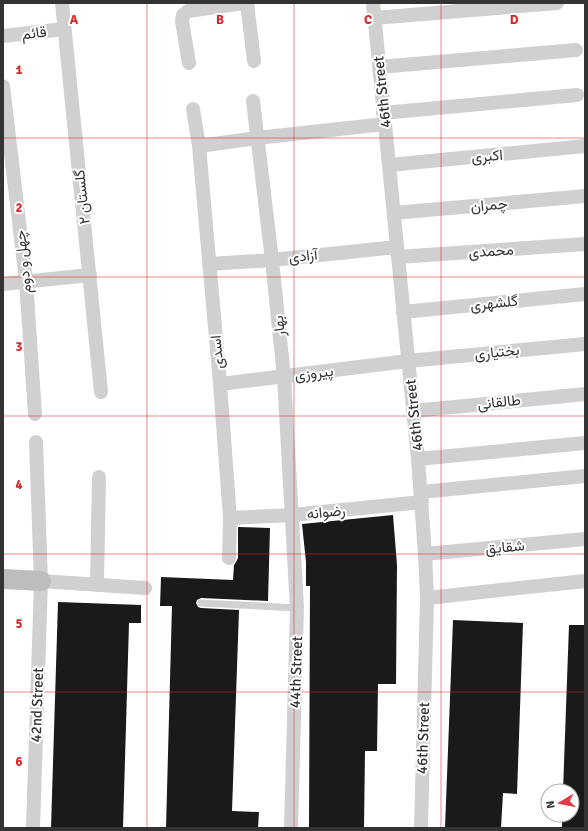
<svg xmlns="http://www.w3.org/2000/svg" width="588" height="831" font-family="Signika,Vazirmatn,sans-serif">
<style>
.building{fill:#1a1a1a}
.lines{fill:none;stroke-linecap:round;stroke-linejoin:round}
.lane{stroke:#d0d0d0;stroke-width:7}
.street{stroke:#d0d0d0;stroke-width:14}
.secondary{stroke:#bdbdbd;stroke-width:20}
.grid{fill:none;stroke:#d62828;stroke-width:1;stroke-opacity:0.55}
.labels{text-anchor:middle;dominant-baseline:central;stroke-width:4;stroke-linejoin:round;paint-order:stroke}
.street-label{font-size:15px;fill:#333;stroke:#fff}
.grid-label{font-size:13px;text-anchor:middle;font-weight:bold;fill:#d62828;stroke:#fff;stroke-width:4;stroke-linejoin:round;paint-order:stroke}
</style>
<rect width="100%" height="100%" fill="#fff"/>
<!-- building -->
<path class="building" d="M393,515L397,565L396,684H378L377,751H365L364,828H309L310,586H306V562L302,524Z
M238,527L270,528L268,601L201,598L197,600L196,603L198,607L201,608L239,610L232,811L259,812L258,828H166L172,606H160L161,577L233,580L234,565L236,562L238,558Z
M58,602L141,605V623H129L123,828H51Z
M453,620L523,623L517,794L503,793L501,828H445Z
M569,625H585V828H562V815H572V791H563Z"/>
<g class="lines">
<!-- lane -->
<path class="lane" d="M201,603L297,608"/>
<!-- street -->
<path class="street" d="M62,3L101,392
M247,3L254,61
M373,3L418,459L425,554L427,598L421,828
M374,18L557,3
M3,36L64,29
M189,63L182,21L183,15L188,11L244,3
M379,67L576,50
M3,86L26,281L35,414
M253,101L272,260L284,377L297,608L291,828
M193,109L199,146L220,384L230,518L229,558
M383,113L577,95
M199,146L257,138L385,124
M389,165L585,146
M394,213L585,196
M398,257L585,244
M209,264L272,260L397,247
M3,284L90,275
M403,312L585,294
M220,384L408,361L585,344
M413,411L585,394
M418,459L585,443
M421,492L585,476
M230,518L292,515L422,502
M425,554L585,539
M41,581L145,588
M97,585L99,477
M427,598L585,581
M33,828L41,581L36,442"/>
<!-- secondary -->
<path class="secondary" d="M3,579L41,581"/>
</g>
<!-- grid -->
<path class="grid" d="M147,3V828M294,3V828M441,3V828M3,138H585M3,277H585M3,416H585M3,554H585M3,692H585"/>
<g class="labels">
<!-- street labels -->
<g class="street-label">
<text transform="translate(34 33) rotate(-7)">قائم</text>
<text transform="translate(382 92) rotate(-96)">46th Street</text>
<text transform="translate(487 156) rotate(-5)">اکبری</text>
<text transform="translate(82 197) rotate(-96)">گلستان ۲</text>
<text transform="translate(489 205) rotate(-5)">چمران</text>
<text transform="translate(491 251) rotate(-4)">محمدی</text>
<text transform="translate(303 256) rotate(-6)">آزادی</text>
<text transform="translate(23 262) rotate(-96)">چهل و دوم</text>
<text transform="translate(494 303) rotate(-6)">گلشهری</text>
<text transform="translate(279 326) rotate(-96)">بهار</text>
<text transform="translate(217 352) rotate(-95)">اسدی</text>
<text transform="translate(497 352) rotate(-6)">بختیاری</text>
<text transform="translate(314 373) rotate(-7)">پیروزی</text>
<text transform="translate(499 402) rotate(-6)">طالقانی</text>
<text transform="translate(414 415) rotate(-96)">46th Street</text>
<text transform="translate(326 512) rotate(-6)">رضوانه</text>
<text transform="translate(505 547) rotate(-5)">شقایق</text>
<text transform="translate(296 672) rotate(-88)">44th Street</text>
<text transform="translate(37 705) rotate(-88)">42nd Street</text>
<text transform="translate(423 738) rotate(-88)">46th Street</text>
</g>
</g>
<g class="grid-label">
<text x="74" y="24">A</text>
<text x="220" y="24">B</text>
<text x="368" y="24">C</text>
<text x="514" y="24">D</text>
<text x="19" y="74">1</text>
<text x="19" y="212">2</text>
<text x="19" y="351">3</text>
<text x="19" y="489">4</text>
<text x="19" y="628">5</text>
<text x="19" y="766">6</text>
</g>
<!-- border -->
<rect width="588" height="831" fill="none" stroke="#333333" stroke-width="8"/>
<!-- north arrow -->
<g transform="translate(560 803) rotate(260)"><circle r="19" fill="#ffffff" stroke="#adadad"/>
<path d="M0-3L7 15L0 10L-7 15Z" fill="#e63946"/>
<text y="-6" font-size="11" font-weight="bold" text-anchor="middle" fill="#333333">N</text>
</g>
</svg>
